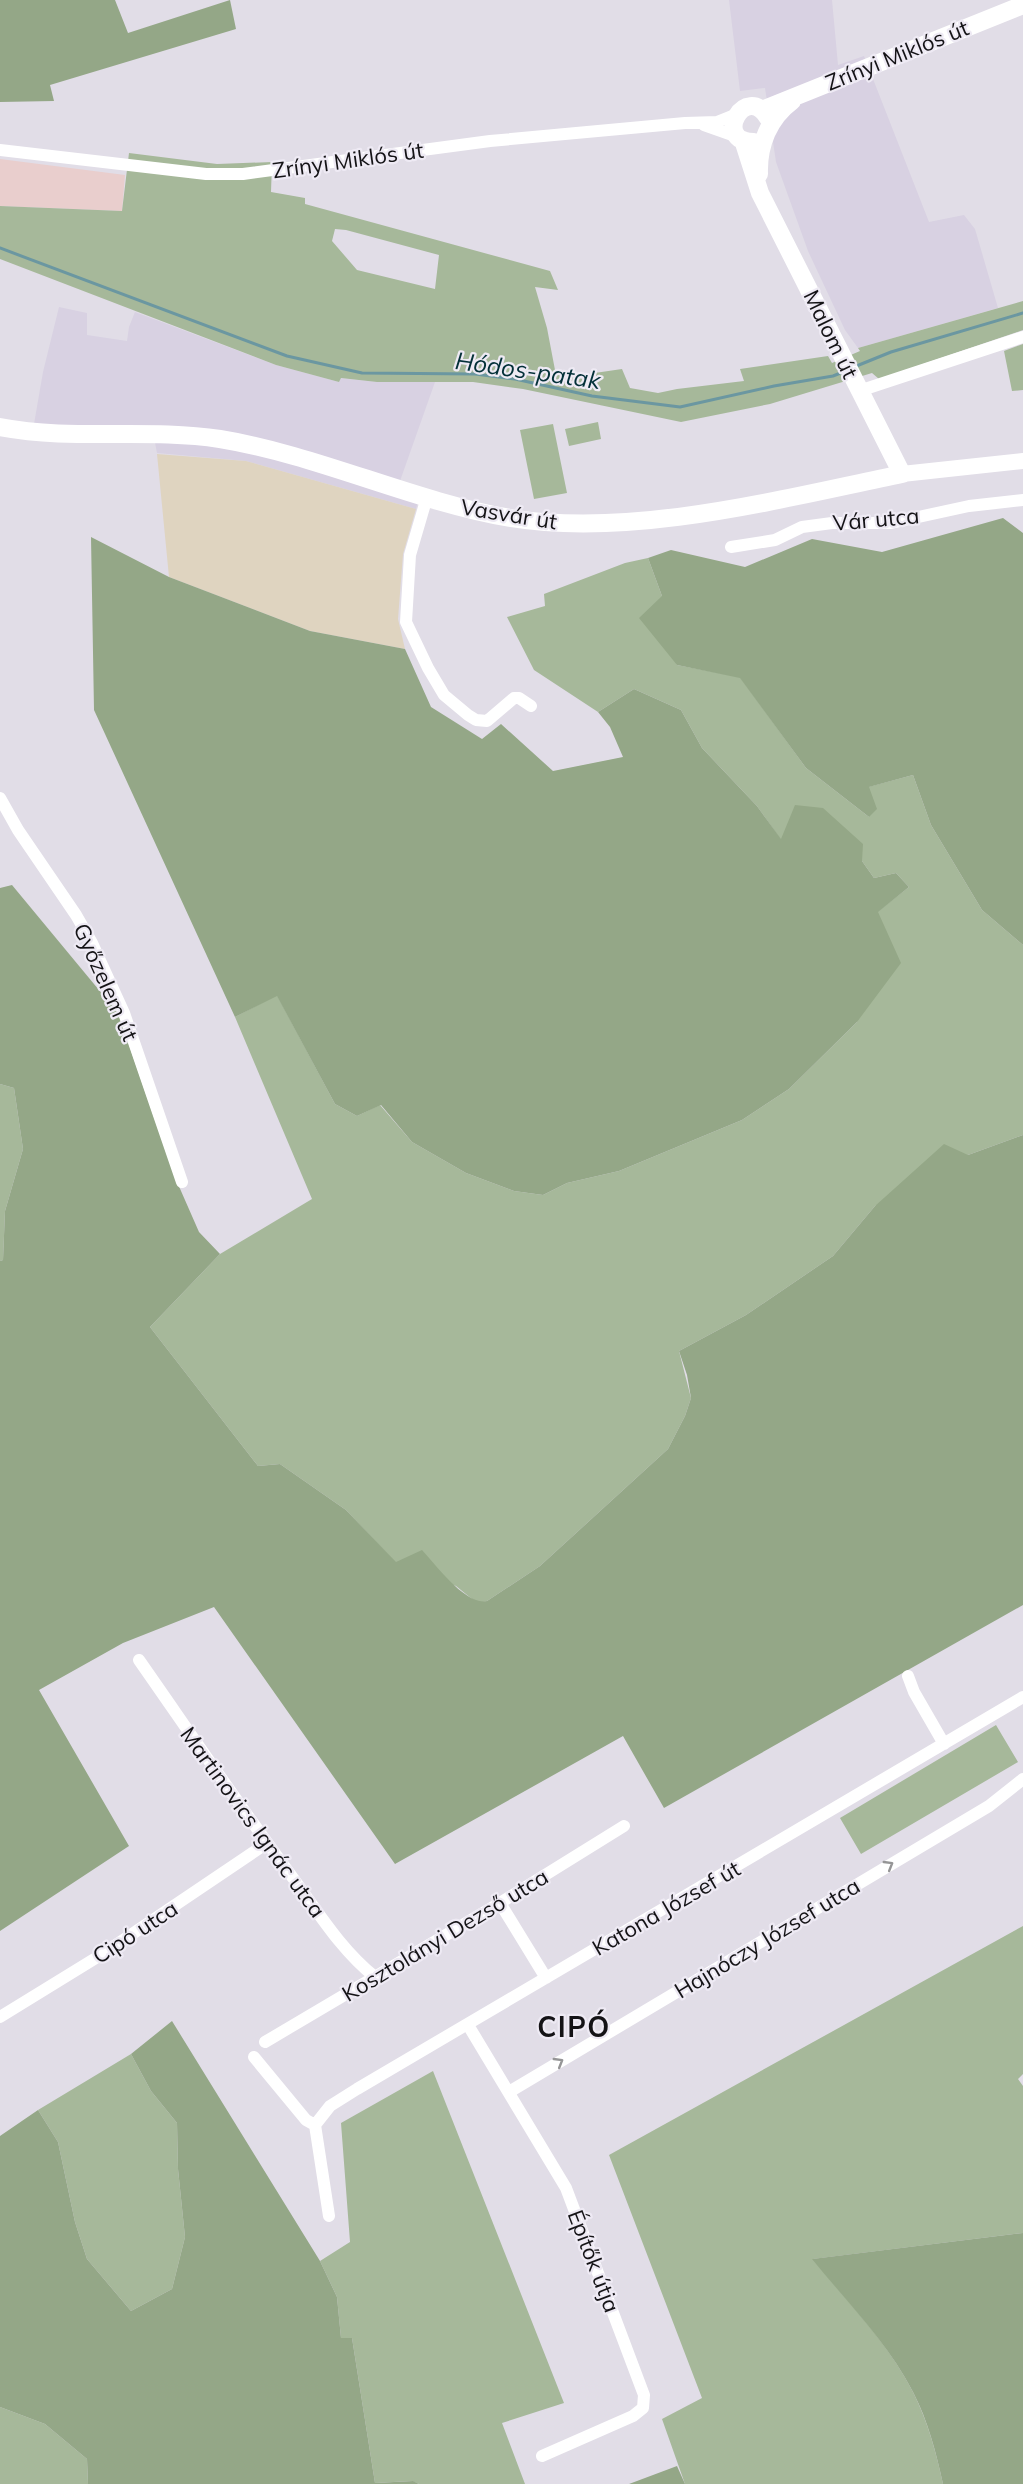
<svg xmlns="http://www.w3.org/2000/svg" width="1023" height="2484" font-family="Mulish,sans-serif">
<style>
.built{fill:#d8d1e2}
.industrial{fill:#e9cecd}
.education{fill:#dfd4c0}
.green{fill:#a6b89a;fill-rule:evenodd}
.forest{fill:#94a787}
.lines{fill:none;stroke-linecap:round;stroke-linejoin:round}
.stream{stroke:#6b97a1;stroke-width:3}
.street{stroke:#fff;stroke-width:12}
.secondary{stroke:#fff;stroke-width:16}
.primary{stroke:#fff;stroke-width:18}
.oneway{stroke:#959596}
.labels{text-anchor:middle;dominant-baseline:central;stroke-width:4.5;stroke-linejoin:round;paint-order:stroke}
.street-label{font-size:22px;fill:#141316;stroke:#eeeaf4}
.water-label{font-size:24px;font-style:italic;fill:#033038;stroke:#eeeaf4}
.district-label{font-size:28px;font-weight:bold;letter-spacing:1.5px;fill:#141316;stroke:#eeeaf4}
</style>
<rect width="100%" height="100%" fill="#e1dde7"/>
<!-- built -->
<path class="built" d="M729,0H832L838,65L864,56L929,222L964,215L975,229L998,308L858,348L845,330L808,251L776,162L765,88L740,91Z
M59,307L87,313V335L127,341L129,327L135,312L276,365L339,382L340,378L377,382H435L400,481L421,488L416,509L246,461L157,453L153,432L34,424L43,372Z"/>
<!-- industrial -->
<path class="industrial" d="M0,159L125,175L122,211L0,206Z"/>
<!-- education -->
<path class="education" d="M157,454L246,461L416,509L403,554L398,619L405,649L310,631L169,577Z"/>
<!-- green -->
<path class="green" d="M129,153L217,164L272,162L271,192L305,198V204L550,271L558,290L535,287L547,328L555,370L582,379L581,375L622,369L630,388L658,393L677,389L744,381L740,369L828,356L832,363L860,351L858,348L1023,301V330L879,379L872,373L770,404L681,422L523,389L473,382H377L341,378L339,382L276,365L0,259V206L122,211ZM335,229L346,230L439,255L435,289L357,270L332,241Z
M1023,344V390L1012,391L1004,351Z
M598,422L601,439L569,446L565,429Z
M553,424L567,493L534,499L520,430Z
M648,558L662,596L677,665L740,677L806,768L869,817L868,787L913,775L931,825L982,910L1023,945V1135L968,1155L875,1206L833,1256L746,1315L679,1351L691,1398L685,1416L668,1449L540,1566L487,1601L480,1603L472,1599L456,1586L396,1563L346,1510L280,1464L258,1466L150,1327L220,1254L312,1199L235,1017L277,995L335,1104L357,1116L380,1105L412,1142L466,1173L514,1191L543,1195L567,1183L619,1171L742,1120L789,1089L857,1022L877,912L909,887L896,873L874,878L862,861L781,840L757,806L702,748L681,710L634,689L598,712L534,670L507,617L545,606L544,594L625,563Z
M0,1084L14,1088L23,1149L5,1211L3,1260L0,1261Z
M996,1725L1018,1762L861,1854L840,1818Z
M1023,1926V2074L1018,2079L1023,2086V2233L813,2259C847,2301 888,2343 913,2392C928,2422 936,2452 943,2484H685L662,2419L702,2398L609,2155Z
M131,2054L151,2091L177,2123L178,2169L185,2237L172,2289L131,2311L87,2259L75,2222L58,2142L38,2110Z
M433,2071L564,2403L502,2423L525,2484H419L412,2481L375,2483L352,2338H341L337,2297L320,2261L350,2242L341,2123Z
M0,2407L45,2424L87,2459L88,2484H0Z"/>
<!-- forest -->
<path class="forest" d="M0,0H115L128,33L230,0L236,29L50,85L54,101L0,102Z
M1003,518L1023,533V945L982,910L931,825L913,775L869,787L877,809L869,817L806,768L740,678L677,665L639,618L662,596L648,558L671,550L745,567L812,539L882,552Z
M91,537L169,577L310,631L405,649L431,707L482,739L501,724L553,771L623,757L610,727L598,712L634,689L681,710L702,748L757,806L781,839L795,805L823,808L863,844L862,861L874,878L896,873L909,887L878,912L901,963L857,1022L789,1089L742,1120L619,1171L567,1183L543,1195L514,1191L466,1173L412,1142L381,1105L357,1116L335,1104L277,996L235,1017L94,710Z
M12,885L118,1013L174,1175L199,1232L220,1254L150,1327L258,1466L280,1464L346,1510L396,1562L422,1550C436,1565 466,1606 487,1601L540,1566L668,1449L685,1416L691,1398L687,1375L679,1351L746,1315L833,1256L875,1206L944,1144L968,1155L1023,1135V1605L664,1808L623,1736L395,1864L214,1607L123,1643L39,1690L129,1846L0,1931V1261L3,1260L5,1211L23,1149L14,1088L0,1084V888Z
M172,2021L320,2261L337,2297L341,2338H352L375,2483L413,2481L419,2484H88L87,2459L45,2424L0,2407V2136L38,2110L58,2142L75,2222L87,2259L131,2311L172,2289L185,2237L178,2169L177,2123L151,2091L131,2054Z
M1023,2233V2484H943C936,2452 928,2421 913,2392C888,2343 846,2301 812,2259Z
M677,2466L685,2484H629Z"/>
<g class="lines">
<!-- stream -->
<path class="stream" d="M0,248L287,356L362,373L475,374L515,379L592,396L680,407L774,386L833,376L843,372
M854,367L891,352L1023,313"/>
<!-- street -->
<path class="street" d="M704,125L738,137
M0,150L206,174H243L490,141L685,123L717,122L737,114
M859,391L1023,337
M427,497L410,555L406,622L428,668L444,695L468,715L476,720L487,721L514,698H519L531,706
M731,547L775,540L802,527L832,523H891L969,506L1023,500
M0,798L18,830L76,915L92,943L124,1013L182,1182
M139,1660C190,1733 240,1807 293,1878C318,1912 341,1950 375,1977
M908,1676L914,1692L944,1744
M500,1903L546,1978
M0,2017L104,1953L267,1843
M468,2025L566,2188L644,2395L643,2408L633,2416L542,2456
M265,2042L500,1903L624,1826
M254,2057L306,2120L315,2125L329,2216
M509,2092L989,1806L1023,1779
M315,2125L330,2106L357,2089L1023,1697"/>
<!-- secondary -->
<path class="secondary" d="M902,474L1023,461"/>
<!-- primary -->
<path class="primary" d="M762,110L1023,5
M754,142C711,142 746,81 768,118
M759,174C758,145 769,118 792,101
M0,427C73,441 147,428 220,439C318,455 412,501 510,518C633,538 780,499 902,474L760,193L743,140"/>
</g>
<!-- one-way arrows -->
<defs><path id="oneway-chevron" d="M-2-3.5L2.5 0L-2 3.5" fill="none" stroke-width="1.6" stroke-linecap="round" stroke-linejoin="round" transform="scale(1.5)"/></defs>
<g class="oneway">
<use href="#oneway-chevron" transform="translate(889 1865) rotate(-31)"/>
<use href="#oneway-chevron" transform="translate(559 2062) rotate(-31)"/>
</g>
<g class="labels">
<!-- street labels -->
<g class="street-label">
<text transform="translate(897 55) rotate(-22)">Zrínyi Miklós út</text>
<text transform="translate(348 160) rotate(-8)">Zrínyi Miklós út</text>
<text transform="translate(831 334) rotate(64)">Malom út</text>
<text transform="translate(509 514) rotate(9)">Vasvár út</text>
<text transform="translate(876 519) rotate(-5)">Vár utca</text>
<text transform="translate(106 982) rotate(66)">Győzelem út</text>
<text transform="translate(253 1822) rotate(54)">Martinovics Ignác utca</text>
<text transform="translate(666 1908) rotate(-30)">Katona József út</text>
<text transform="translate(135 1932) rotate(-33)">Cipó utca</text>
<text transform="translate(445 1935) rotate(-31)">Kosztolányi Dezső utca</text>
<text transform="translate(767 1938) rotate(-31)">Hajnóczy József utca</text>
<text transform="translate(594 2261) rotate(69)">Építők útja</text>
</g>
<!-- water labels -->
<g class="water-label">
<text transform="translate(528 370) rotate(8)">Hódos-patak</text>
</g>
<!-- district labels -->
<g class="district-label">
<text x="574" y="2026">CIPÓ</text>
</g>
</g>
</svg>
